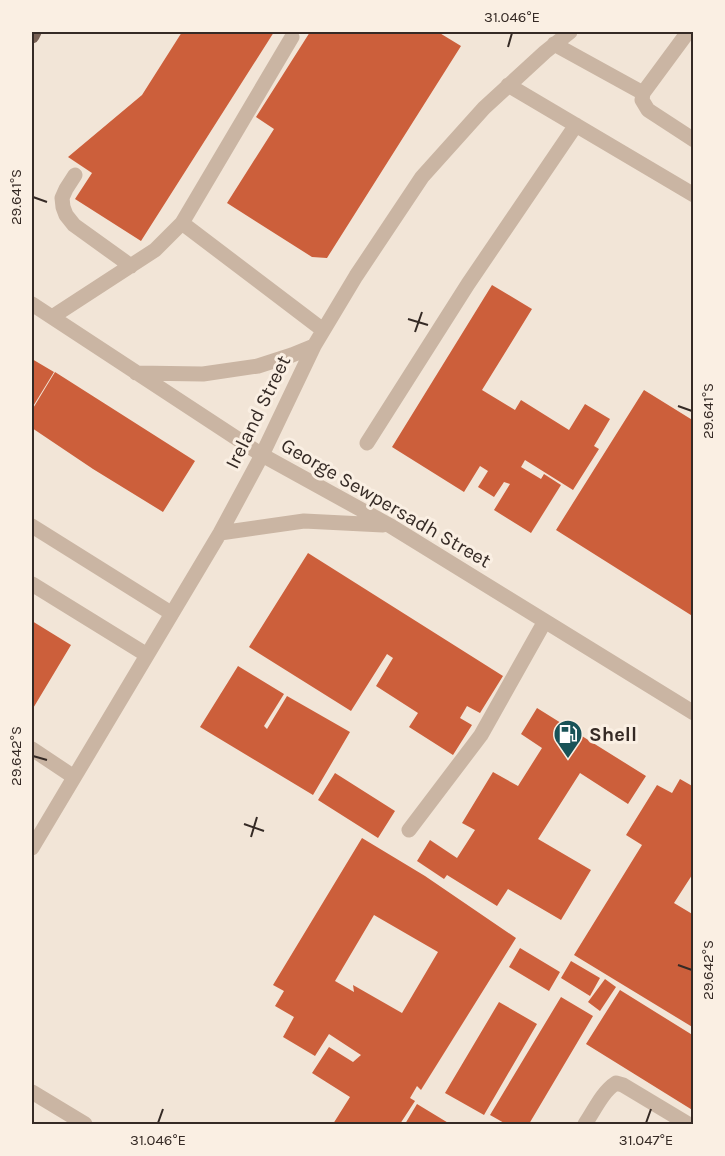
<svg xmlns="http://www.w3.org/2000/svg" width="725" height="1156" font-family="Karla,sans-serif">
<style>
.building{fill:#cc5f3b;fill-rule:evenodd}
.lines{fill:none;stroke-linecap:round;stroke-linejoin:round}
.minor{stroke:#cab5a3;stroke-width:15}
.major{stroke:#786155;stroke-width:15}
.ticks{fill:none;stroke:#352a25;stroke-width:2}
.labels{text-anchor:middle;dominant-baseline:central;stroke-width:6;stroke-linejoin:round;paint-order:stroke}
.street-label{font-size:20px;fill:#352a25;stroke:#faefe3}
.poi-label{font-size:20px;font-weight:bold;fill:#352a25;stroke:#faefe3;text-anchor:start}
.neatline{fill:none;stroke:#352a25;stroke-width:2}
.ticks-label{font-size:15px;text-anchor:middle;fill:#352a25}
</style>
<rect width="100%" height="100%" fill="#f2e5d7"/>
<!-- building -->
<path class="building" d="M182,32H274L141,241L75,199L92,173L68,157L142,95Z
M310,32H438L461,46L327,258L312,257L227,203L274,129L256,117Z
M492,285L532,309L482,390L515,410L521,400L569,430L585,404L610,419L594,446L599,449L573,490L525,460L521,467L541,479L544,474L561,485L531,533L494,510L510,484L504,482L494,497L478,487L488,471L480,466L464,492L392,447Z
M32,359L54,372L32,408Z
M55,372L195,461L163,512L93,469L32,428V410Z
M644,390L694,421V617L556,530Z
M308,553L503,676L480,713L467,706L460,718L472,725L453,755L409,727L418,713L376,686L393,658L387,654L351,711L249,647Z
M32,621L71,645L32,710Z
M238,666L284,694L264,726L267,729L287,696L350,732L313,795L200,727Z
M537,708L646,776L628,804L580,773L538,839L591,870L561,920L508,889L497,906L447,875L444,879L417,861L430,840L457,858L475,830L462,823L493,772L518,786L542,748L521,734Z
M335,773L395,811L378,838L318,800Z
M680,779L694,787V872L674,903L694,915V1028L574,955L642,845L626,835L657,785L672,793Z
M362,838L425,876L516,938L421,1090L417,1086L410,1098L415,1101L400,1124H333L350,1097L312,1073L329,1047L353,1062L361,1055L329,1034L315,1056L283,1037L294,1017L275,1006L284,991L273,985ZM374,915L438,952L402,1013L353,985L354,992L335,981Z
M520,948L560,972L549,991L509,967Z
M571,961L600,978L590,996L561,978Z
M605,979L616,987L600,1011L588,1002Z
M620,990L694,1036V1111L586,1044Z
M561,997L593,1016L529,1124H506L490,1115Z
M499,1002L537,1024L484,1115L445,1093Z
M417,1104L450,1124H405Z"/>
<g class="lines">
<!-- minor -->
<path class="minor" d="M688,32L643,93L642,100L648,110L694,140
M554,44L643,93
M508,85L694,195
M75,175L66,189L62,198L63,207L66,215L74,225L131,266
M182,223L323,330
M32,304L262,455L389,525L694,713
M52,317L155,250L182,223L292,37
M136,373L203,374L258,366L292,355L314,346
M367,443L468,284L576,125
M32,526L171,613
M220,533L304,521L383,525
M32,584L147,655
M32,749L74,777
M409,830L481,735L545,621
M32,848L220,533L262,455L314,346L356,276L422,177L484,108L545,52L570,32
M32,1092L85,1124
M585,1124C594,1111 602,1092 616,1083L623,1085L688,1124"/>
<!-- major -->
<path class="major" d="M32,36L34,32"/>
</g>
<!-- ticks -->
<path class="ticks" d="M508,47L512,33M33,197L47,202M408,319L428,325M415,332L422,312M678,406L692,411M33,756L47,760M244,824L264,831M251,837L257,817M678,965L692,970M158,1123L163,1109M646,1123L651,1109"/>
<!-- icons -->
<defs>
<g id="fuel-pin" transform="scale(1.5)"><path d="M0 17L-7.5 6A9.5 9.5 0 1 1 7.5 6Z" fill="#195358" stroke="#faefe3"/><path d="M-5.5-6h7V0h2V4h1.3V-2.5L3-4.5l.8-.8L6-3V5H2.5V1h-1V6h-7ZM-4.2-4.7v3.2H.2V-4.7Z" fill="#fff"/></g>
</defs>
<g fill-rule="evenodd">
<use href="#fuel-pin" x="568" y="734"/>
</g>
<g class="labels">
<!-- street labels -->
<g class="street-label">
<text transform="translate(258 412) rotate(-64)">Ireland Street</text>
<text transform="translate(386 503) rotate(30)">George Sewpersadh Street</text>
</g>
<!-- poi labels -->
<g class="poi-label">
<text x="589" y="734">Shell</text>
</g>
</g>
<!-- border -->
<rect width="725" height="1156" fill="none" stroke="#faefe3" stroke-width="66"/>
<rect x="33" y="33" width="659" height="1090" class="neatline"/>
<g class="ticks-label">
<text x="512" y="22">31.046°E</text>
<text transform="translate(16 197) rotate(-90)" y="5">29.641°S</text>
<text transform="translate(708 411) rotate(-90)" y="5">29.641°S</text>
<text transform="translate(16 756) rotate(-90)" y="5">29.642°S</text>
<text transform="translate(708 970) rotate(-90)" y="5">29.642°S</text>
<text x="158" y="1145">31.046°E</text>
<text x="646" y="1145">31.047°E</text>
</g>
</svg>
